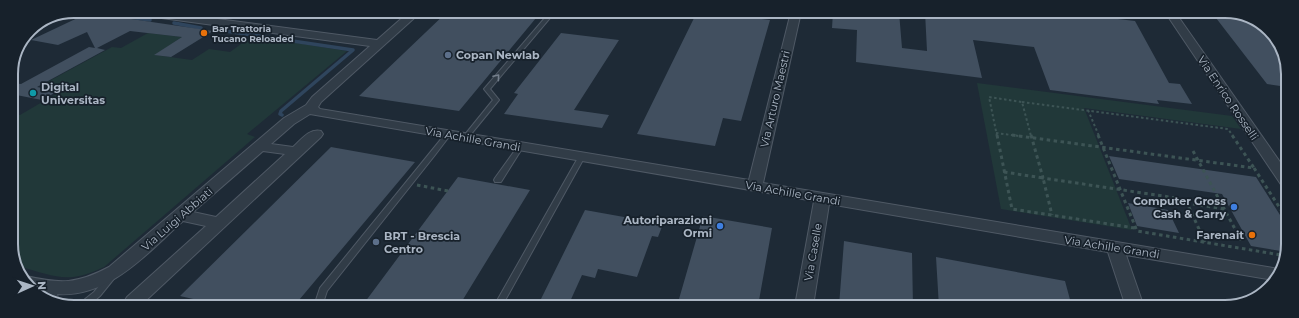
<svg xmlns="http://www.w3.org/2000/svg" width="1299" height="318" font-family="Montserrat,sans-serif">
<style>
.green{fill:#213839}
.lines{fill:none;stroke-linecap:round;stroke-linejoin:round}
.stream{stroke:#2f455d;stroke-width:3.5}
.building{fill:#414f5f}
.service-casing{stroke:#4f5965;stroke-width:2}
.minor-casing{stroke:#4f5965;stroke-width:2}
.path-far1{stroke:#3d5455;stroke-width:2;stroke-dasharray:2.5 2.5;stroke-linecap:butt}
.path{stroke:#3d5455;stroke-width:3;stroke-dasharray:3.5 3.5;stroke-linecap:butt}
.service{fill:#313c47;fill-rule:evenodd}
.minor{fill:#313c47;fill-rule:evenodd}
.oneway{stroke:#747f8c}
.food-dot{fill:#e8710a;stroke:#17212b;stroke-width:1.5}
.service-dot{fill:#5c6f8a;stroke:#17212b;stroke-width:1.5}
.culture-dot{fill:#0f9aa8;stroke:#17212b;stroke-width:1.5}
.shop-dot{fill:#3f7fe0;stroke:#17212b;stroke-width:1.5}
.labels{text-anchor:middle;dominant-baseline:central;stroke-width:3.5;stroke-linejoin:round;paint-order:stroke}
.far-poi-label{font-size:9px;font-weight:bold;fill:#abb6c4;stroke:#17212b;text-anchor:start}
.poi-label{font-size:11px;font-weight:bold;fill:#abb6c4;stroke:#17212b;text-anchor:start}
.street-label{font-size:11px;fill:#abb6c4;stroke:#17212b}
.rim{fill:none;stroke:#abb6c4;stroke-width:2}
</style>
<rect width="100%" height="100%" fill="#1e2a36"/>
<!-- green -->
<path class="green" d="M148,33L182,37L155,55L192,60L209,49L230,52L252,36L347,51L247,134L255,137L104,267C67,285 55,276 18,266L12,256L11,113L20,115L61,91L40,86L112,47L121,48Z
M977,83L1232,116L1241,129L1084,108L1132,230L1001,209Z"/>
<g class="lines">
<!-- stream -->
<path class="stream" d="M85,11L150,20
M174,23L201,28
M225,31L353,50L281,111L280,114L282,115"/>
</g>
<!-- building -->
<path class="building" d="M448,11L541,12L459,111L359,96Z
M697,12L770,20L741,121L723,118L715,146L637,134Z
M833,12H899L902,48L927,51L925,12H1115L1118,19L1135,21L1169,83L1180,84L1192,104L1157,100L1159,104L1050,90L1034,47L973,40L982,78L856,62L857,30L832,28Z
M88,13L104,15L213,31L171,57L154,55L182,37L130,31L97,48L105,50L37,87L58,91L42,100L11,94V83L21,84L89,47L95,48L87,32L58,45L31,40Z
M1216,18L1255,22L1270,30L1287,62V87L1267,84Z
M561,33L619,40L574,110L609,115L602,128L504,114L518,94L514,93Z
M331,147L415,162L294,306H224L180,296Z
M1109,156L1256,177L1287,226V252L1251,246L1222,194L1119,179Z
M458,177L530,190L459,306H362Z
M1128,203L1168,210L1179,233L1137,226Z
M585,210L663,224L658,237L652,236L637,277L598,269L595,278L582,275L568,306H556L539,303Z
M703,216L772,228L758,306H677Z
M844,241L912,253L913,307L839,306Z
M936,257L1065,281L1072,307H939Z"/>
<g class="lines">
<!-- service casing -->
<g class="service-casing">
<path id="service" d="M550,12H555L490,89L499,100L467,139H463L462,138L463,137L493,100L484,89Z
M448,132L451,134L435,155L327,291L324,300L325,306H317L316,300L320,288L446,133Z
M520,145L523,147L501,182H495L494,180L495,178L518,146Z
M579,156H583L584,158L502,306H494Z
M113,272L116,273L117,275L100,296L88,306H78L79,304L94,292L110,273Z
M50,285L53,286C56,291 60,298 57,303L49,299L46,288L47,286Z"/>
</g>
<!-- minor casing -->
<g class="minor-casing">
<path id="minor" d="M127,11H156L377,40L410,11H422L321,102L318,107L320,109L749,180L791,12H801L763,183L1279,269L1273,280L1126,255L1144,307H1126L1108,252L829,204L813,306H795L814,201L310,114L294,124L271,144L293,147C301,140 309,128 321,131L323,134L321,137L140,306H126L124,302L127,297L206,226L183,221C147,253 109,299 55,294C37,293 32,293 23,276H26C61,284 77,284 109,267L284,118L306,105L312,97L370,46L132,14ZM263,151L285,154L216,217L193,212Z
M1165,12H1175L1287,172V188L1282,186Z"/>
</g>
<!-- path-far1 -->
<path class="path-far1" d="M1022,102L1228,129L1233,136
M1088,110L1099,136
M996,133L1019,136
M997,136L989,97L1022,102L1031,136"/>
<!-- path -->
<path class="path" d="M997,135L1012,209L1135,228
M1012,135L1254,168L1232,135
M1031,135L1043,178L1176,198L1187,203
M1098,135L1137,231L1287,256
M1193,151L1242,242
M1254,168L1287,219
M1004,172L1043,178L1052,215
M417,185L448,191
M1205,242L1187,203L1224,209"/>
<!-- service -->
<use href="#service" class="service"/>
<!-- minor -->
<use href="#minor" class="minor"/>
</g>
<!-- one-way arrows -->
<defs><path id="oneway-chevron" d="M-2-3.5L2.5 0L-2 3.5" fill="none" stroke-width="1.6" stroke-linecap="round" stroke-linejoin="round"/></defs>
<use class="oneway" href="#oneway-chevron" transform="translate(497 77) rotate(-50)"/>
<!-- markers -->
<g class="food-dot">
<circle cx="204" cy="33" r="4"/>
<circle cx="1252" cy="235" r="4"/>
</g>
<g class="service-dot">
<circle cx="448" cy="55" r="4"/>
<circle cx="376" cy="242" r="4"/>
</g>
<circle class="culture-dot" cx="33" cy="93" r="4"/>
<g class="shop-dot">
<circle cx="1234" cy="207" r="4"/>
<circle cx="720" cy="226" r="4"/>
</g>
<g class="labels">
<!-- far-poi labels -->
<g class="far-poi-label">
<text x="212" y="28">Bar Trattoria<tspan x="212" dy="10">Tucano Reloaded</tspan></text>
</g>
<!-- poi labels -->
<g class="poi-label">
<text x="456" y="55">Copan Newlab</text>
<text x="41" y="87">Digital<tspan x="41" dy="13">Universitas</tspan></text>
<text x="1226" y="201" text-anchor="end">Computer Gross<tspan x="1226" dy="13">Cash &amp; Carry</tspan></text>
<text x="712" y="220" text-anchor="end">Autoriparazioni<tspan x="712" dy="13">Ormi</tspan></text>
<text x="1244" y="235" text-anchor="end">Farenait</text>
<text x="384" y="236">BRT - Brescia<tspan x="384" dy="13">Centro</tspan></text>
</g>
<!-- street labels -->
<g class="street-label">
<text transform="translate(1228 98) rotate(56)">Via Enrico Rosselli</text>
<text transform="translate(775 99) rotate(-77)">Via Arturo Maestri</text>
<text transform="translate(473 139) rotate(10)">Via Achille Grandi</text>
<text transform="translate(793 193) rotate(10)">Via Achille Grandi</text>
<text transform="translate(177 219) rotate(-41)">Via Luigi Abbiati</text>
<text transform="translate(1112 247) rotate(9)">Via Achille Grandi</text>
<text transform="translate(813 252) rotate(-80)">Via Caselle</text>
</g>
</g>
<!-- crop -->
<path d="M0 0H1299V318H0ZM74 18H1225A56 56 0 0 1 1281 74V244A56 56 0 0 1 1225 300H74A56 56 0 0 1 18 244V74A56 56 0 0 1 74 18Z" fill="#17212b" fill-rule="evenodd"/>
<path class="rim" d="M74 18H1225A56 56 0 0 1 1281 74V244A56 56 0 0 1 1225 300H74A56 56 0 0 1 18 244V74A56 56 0 0 1 74 18Z"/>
<!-- north arrow -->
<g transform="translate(32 286) rotate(87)" stroke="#17212b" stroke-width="3" paint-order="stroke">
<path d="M0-3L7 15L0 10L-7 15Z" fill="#abb6c4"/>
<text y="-6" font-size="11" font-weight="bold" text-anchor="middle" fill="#abb6c4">N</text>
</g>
</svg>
